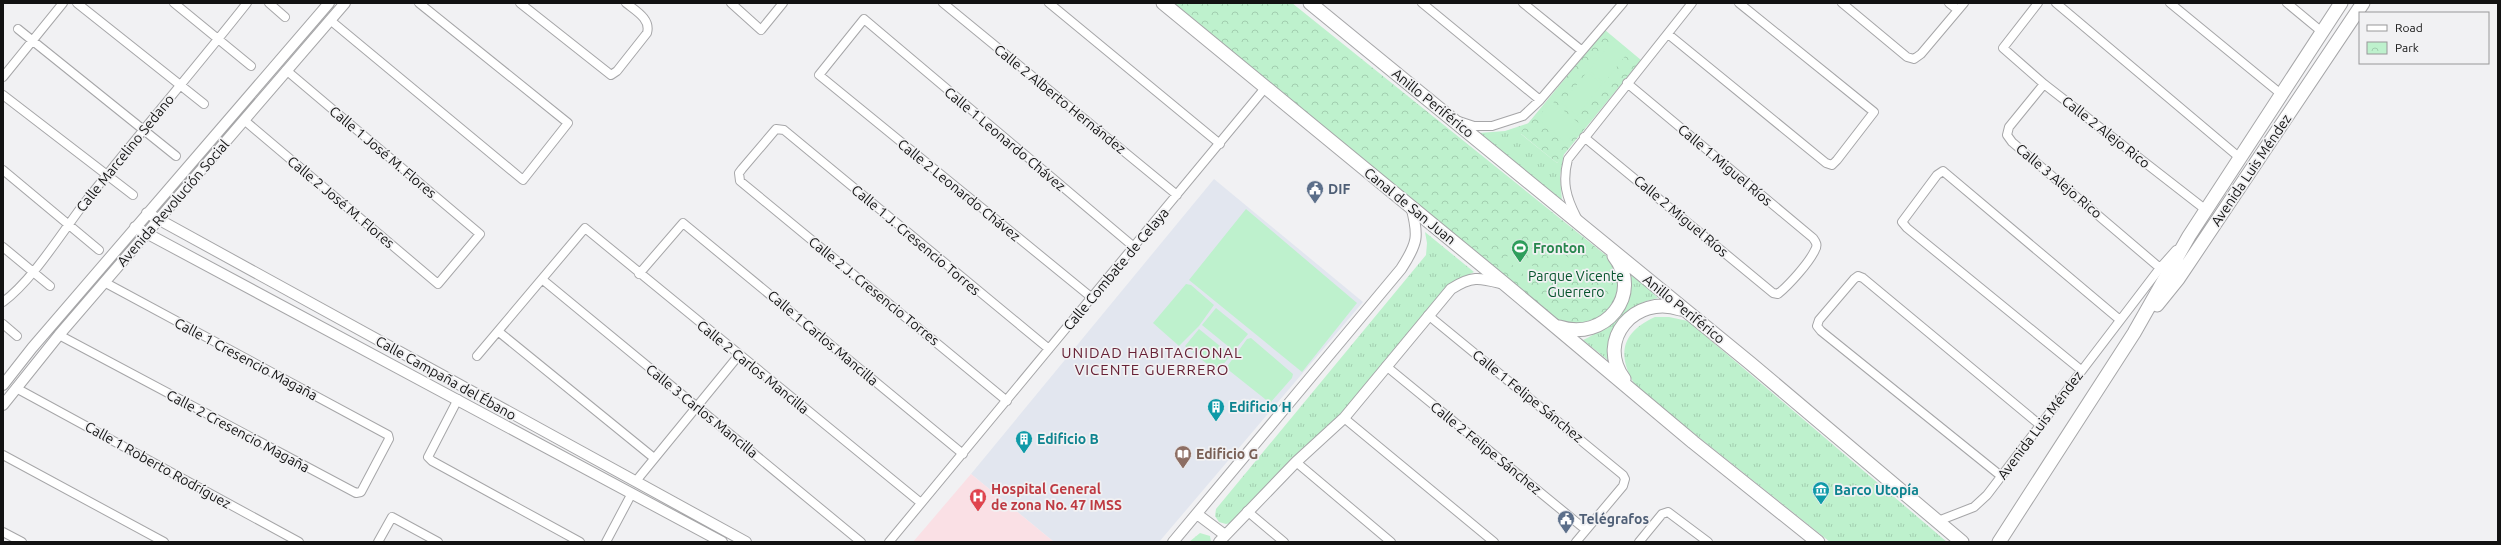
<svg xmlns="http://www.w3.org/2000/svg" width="2501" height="545" font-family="Ubuntu,sans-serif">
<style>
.built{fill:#e2e6ef}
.medical{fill:#fae0e5}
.grass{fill:url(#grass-tufts)}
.park{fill:url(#park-crowns)}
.pitch{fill:#bef1cd}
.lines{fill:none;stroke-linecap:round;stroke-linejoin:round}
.minor-casing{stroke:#a6a6a8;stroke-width:10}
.tertiary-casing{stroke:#a6a6a8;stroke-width:12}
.primary-casing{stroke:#a6a6a8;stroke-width:15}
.minor{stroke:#fff;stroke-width:8}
.tertiary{stroke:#fff;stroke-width:10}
.primary{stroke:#fff;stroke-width:13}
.labels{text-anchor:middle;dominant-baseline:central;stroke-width:3.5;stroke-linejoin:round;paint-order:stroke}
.street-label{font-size:14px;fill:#121212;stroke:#f1f1f3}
.service-label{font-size:14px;font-weight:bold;fill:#4e5e75;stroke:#f1f1f3;text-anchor:start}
.leisure-label{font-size:14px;font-weight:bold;fill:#27864d;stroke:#f1f1f3;text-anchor:start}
.park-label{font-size:14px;fill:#05532c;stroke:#f1f1f3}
.culture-label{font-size:14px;font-weight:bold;fill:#0d838f;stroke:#f1f1f3;text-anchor:start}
.education-label{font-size:14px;font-weight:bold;fill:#785e54;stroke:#f1f1f3;text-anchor:start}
.health-label{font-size:14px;font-weight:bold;fill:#be3a42;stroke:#f1f1f3;text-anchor:start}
.neighbourhood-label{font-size:15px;letter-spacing:1px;fill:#672236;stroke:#f1f1f3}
</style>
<defs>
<pattern id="grass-tufts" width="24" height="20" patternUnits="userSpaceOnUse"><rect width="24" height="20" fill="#bef1cd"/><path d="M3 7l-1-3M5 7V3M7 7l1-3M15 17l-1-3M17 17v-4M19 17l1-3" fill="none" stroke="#a2ceaf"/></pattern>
<pattern id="park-crowns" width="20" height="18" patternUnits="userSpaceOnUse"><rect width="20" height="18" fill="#bef1cd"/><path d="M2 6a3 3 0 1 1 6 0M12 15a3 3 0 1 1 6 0" fill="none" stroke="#a2ceaf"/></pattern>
</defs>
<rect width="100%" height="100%" fill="#f1f1f3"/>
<!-- built -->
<path class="built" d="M1214,179L1363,302L1159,542H1054L971,474Z"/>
<!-- medical -->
<path class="medical" d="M971,474L1054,542H913Z"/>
<!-- grass -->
<path class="grass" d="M1529,123L1521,134L1557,163L1564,153L1560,176L1562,201L1479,133L1505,131Z
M1425,232L1474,272L1456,281L1346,414L1234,522L1226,524L1219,522L1215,516L1216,509L1426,255L1427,243Z
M1631,273L1658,298C1623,305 1610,328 1609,361L1583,340C1612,327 1628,304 1631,273Z
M1655,317H1669L1688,321L1947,542H1830L1637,388C1617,358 1619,333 1655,317Z
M1200,533L1210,536L1211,542H1189Z"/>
<!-- park -->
<path class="park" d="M1174,3H1292L1608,257L1617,267L1620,298L1596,325L1559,323Z
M1605,30L1641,60L1557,163L1520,133Z"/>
<!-- pitch -->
<path class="pitch" d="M1614,39L1629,51L1604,83L1589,70Z
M1587,72L1602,84L1577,116L1562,103Z
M1552,101L1581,125L1566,143L1537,118Z
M1246,209L1357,303L1302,372L1189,280Z
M1547,241L1569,258L1561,268L1540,250Z
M1513,250L1534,267L1527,277L1505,259Z
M1186,284L1191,285L1214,305L1199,326L1179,346L1153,323Z
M1216,308L1248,334L1234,351L1202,325Z
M1199,329L1231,355L1217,372L1185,346Z
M1251,338L1293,374L1292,378L1270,403L1226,368L1247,339Z"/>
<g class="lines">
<!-- minor casing -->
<g class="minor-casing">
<path id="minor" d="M77,3L204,104
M174,3L251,66
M269,3L285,17
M520,3L611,75L617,71L647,33C651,19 636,11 626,3
M731,3L761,30L783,3
M943,3L1177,195
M1049,3L1220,144
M1422,3L1540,100
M1523,3L1581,50
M1842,3L1907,57L1914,59L1921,54L1964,3
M1949,3L1958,10
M2038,3L2003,48L2044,84L2206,210
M2056,3L2240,158
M2170,3L2281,94
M2287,3L2322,32
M330,20L523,180L568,123L419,3
M18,29L176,156
M1668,34L1826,163L1832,165L1837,160L1874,112L1739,3
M3,77L63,3
M2044,84L2009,127L2007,135L2012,142L2160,268
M3,95L133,195
M244,120L438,284L480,234L286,70
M1459,121L1474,126H1492L1523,116L1540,100L1623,3
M1584,137L1773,293L1778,294C1789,285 1809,263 1815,250C1818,245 1816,242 1813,238L1627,83
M3,170L99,250
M1577,218C1566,197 1562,182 1568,159L1692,3
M3,247L50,286
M639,274L683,223L963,454
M543,280L861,542
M1091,297L819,75L864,19L1134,247
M3,302C33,280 62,232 86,201C139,134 194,70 247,3
M1428,315L1623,475L1625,479L1623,486L1576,542
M3,324L17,336
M499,332L654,458
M59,335L356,493L361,492L389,439L388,435L104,282
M477,356L585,228L921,503
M1386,366L1586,530
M2081,370L1907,228L1902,222L1937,175L1943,171L2120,320
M16,388L299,542
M458,399L428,457L432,461L580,542
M1007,401L740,181L739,173L742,169L776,129L784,130L1049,349
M1344,418L1494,542
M3,455L164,542
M1296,462L1391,542
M2001,476L1821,331L1817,326L1819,320L1854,279L1858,276L1863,278L2040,425
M636,481L739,355
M1247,511L1284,542
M1938,521L1974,507L1987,495L2160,268L2176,250
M3,532L22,542
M378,542L392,517L438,542
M606,542L632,493
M889,542L1265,88
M1639,542L1662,514L1668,512L1708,542"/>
</g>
<!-- tertiary casing -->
<g class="tertiary-casing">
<path id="tertiary" d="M147,213L746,542
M135,227L722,542
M3,385L32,348L329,3
M3,405L59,335L345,3
M1197,514L1225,535
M1173,542L1401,269C1418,243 1419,236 1411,206
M1219,542L1296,462L1344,418L1451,289C1473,275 1480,278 1504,284"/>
</g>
<!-- primary casing -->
<g class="primary-casing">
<path id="primary" d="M1163,3L1506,285L1693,442L1818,542
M1310,3L1750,363L1962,542
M2157,305L2178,279L2363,3
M1559,327C1605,342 1644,294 1614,256
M1624,379C1595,340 1635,294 1680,309
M1999,542L2134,333L2189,236L2341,3"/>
</g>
<!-- minor -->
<use href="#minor" class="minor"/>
<!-- tertiary -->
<use href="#tertiary" class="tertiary"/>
<!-- primary -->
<use href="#primary" class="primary"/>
</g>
<!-- icons -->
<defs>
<g id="civic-pin" transform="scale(0.9)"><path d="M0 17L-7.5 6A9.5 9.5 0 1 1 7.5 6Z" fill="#5c6f8a" stroke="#f1f1f3"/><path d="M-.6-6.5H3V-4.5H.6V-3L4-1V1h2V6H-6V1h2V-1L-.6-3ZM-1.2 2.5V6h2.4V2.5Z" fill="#fff"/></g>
<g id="stadium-pin" transform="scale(0.9)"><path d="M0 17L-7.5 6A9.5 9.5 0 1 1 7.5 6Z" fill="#2e9e5b" stroke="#f1f1f3"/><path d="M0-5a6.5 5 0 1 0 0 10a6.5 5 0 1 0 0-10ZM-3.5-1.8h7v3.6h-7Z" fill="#fff"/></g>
<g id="building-pin" transform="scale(0.9)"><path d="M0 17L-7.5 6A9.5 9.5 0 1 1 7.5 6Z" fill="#0f9aa8" stroke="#f1f1f3"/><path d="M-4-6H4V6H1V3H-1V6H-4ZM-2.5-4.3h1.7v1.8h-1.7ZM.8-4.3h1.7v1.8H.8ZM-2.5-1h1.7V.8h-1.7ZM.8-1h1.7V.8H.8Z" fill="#fff"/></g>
<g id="library-pin" transform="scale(0.9)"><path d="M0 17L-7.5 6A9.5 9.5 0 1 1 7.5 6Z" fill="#8d6e63" stroke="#f1f1f3"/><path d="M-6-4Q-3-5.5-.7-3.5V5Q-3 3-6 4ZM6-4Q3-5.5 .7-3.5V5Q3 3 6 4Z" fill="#fff"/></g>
<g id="museum-pin" transform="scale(0.9)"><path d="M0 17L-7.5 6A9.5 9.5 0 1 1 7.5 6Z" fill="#0f9aa8" stroke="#f1f1f3"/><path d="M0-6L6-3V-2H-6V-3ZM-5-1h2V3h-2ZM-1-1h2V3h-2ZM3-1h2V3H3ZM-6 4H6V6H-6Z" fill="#fff"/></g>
<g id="hospital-pin" transform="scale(0.9)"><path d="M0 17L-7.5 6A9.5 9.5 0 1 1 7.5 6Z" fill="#e0444e" stroke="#f1f1f3"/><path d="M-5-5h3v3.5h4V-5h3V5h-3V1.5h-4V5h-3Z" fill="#fff"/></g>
</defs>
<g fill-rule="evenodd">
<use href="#civic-pin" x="1315" y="189"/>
<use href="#stadium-pin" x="1520" y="248"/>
<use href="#building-pin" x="1216" y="407"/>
<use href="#building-pin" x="1024" y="439"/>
<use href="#library-pin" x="1183" y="454"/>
<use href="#museum-pin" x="1821" y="490"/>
<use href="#hospital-pin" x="978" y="497"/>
<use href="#civic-pin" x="1566" y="519"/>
</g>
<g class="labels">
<!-- street labels -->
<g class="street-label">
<text transform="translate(1060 99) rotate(39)">Calle 2 Alberto Hernández</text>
<text transform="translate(1433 103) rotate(39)">Anillo Periférico</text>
<text transform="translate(2106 132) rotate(38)">Calle 2 Alejo Rico</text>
<text transform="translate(1005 139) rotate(40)">Calle 1 Leonardo Chávez</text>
<text transform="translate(383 152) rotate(40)">Calle 1 José M. Flores</text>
<text transform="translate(125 153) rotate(-51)">Calle Marcelino Sedano</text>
<text transform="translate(1725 165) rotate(40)">Calle 1 Miguel Ríos</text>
<text transform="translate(2251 170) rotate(-56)">Avenida Luis Méndez</text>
<text transform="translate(2059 181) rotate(40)">Calle 3 Alejo Rico</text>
<text transform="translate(959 190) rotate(39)">Calle 2 Leonardo Chávez</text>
<text transform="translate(341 202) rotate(40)">Calle 2 José M. Flores</text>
<text transform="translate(173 203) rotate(-49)">Avenida Revolución Social</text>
<text transform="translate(1410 206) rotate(39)">Canal de San Juan</text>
<text transform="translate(1681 216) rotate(40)">Calle 2 Miguel Ríos</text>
<text transform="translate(916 240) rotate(40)">Calle 1 J. Cresencio Torres</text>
<text transform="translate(1116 269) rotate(-50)">Calle Combate de Celaya</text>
<text transform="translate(874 291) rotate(39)">Calle 2 J. Cresencio Torres</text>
<text transform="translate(1684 309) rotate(39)">Anillo Periférico</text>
<text transform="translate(823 338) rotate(40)">Calle 1 Carlos Mancilla</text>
<text transform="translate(246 359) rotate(28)">Calle 1 Cresencio Magaña</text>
<text transform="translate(753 367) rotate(39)">Calle 2 Carlos Mancilla</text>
<text transform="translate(446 378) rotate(29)">Calle Campaña del Ébano</text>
<text transform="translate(1528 396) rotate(39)">Calle 1 Felipe Sánchez</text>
<text transform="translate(702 411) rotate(39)">Calle 3 Carlos Mancilla</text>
<text transform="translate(2040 425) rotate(-53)">Avenida Luis Méndez</text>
<text transform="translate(238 431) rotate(28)">Calle 2 Cresencio Magaña</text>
<text transform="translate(1486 448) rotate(39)">Calle 2 Felipe Sánchez</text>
<text transform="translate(158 465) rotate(29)">Calle 1 Roberto Rodríguez</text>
</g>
<!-- service labels -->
<g class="service-label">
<text x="1328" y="189">DIF</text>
<text x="1579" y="519">Telégrafos</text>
</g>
<!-- leisure labels -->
<g class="leisure-label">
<text x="1533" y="248">Fronton</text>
</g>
<!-- park labels -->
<g class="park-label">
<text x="1576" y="276">Parque Vicente<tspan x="1576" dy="16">Guerrero</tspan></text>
</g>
<!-- culture labels -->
<g class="culture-label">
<text x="1229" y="407">Edificio H</text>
<text x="1037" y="439">Edificio B</text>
<text x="1834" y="490">Barco Utopía</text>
</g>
<!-- education labels -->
<g class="education-label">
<text x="1196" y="454">Edificio G</text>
</g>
<!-- health labels -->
<g class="health-label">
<text x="991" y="489">Hospital General<tspan x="991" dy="16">de zona No. 47 IMSS</tspan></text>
</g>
<!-- neighbourhood labels -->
<g class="neighbourhood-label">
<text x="1152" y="352">UNIDAD HABITACIONAL<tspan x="1152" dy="17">VICENTE GUERRERO</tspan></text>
</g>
</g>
<!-- border -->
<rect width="2501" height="545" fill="none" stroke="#121212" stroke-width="8"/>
<!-- legend -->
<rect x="2359" y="12" width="130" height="52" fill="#f1f1f3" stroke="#989899"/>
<rect x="2367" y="25" width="20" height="6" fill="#ffffff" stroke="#989899"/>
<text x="2395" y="32" font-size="12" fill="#121212">Road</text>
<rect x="2367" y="42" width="20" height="12" fill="url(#park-crowns)" stroke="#989899"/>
<text x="2395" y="52" font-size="12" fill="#121212">Park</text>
</svg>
